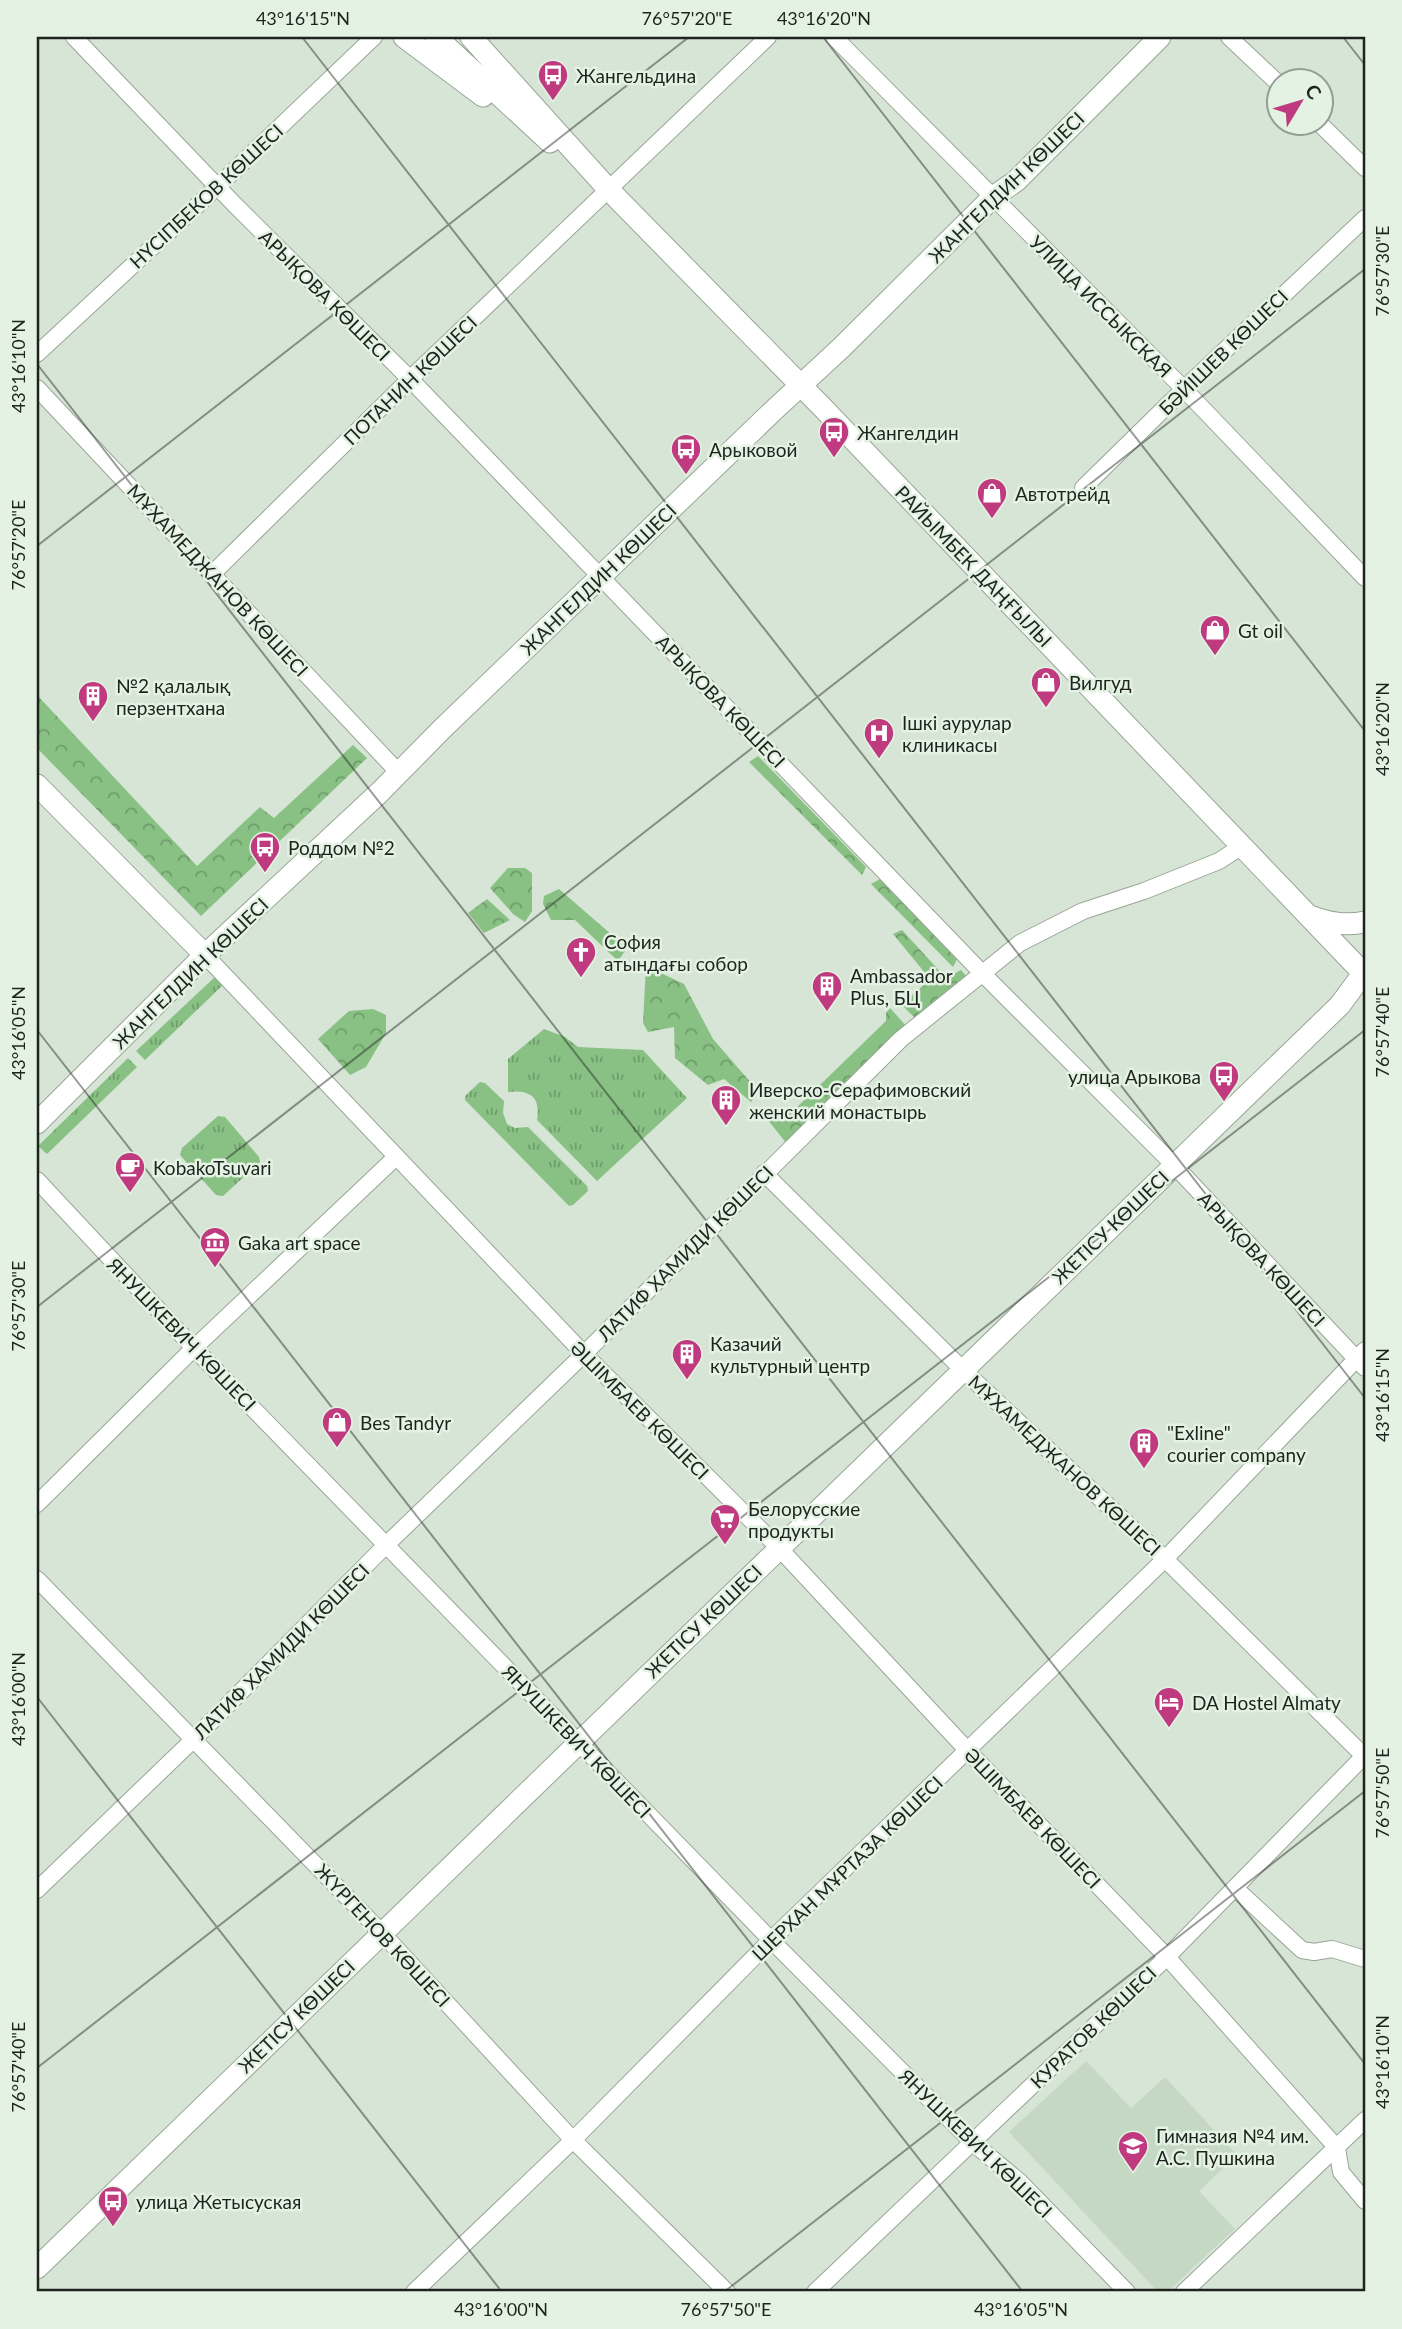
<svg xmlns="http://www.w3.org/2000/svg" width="1402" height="2329" font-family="Lato,sans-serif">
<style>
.built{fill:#c5d8c4}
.grass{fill:url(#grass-tufts)}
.forest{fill:url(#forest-crowns)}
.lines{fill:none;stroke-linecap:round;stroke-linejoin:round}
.street-casing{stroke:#98a696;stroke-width:18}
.secondary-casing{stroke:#98a696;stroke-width:23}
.street{stroke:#fff;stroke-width:16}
.secondary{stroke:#fff;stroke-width:21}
.ticks{fill:none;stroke:#1e231e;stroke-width:2;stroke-opacity:0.45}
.labels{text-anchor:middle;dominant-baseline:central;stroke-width:5;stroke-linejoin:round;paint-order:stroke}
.poi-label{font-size:19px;fill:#1e231e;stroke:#e3f2e2;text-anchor:start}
.street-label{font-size:19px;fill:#1e231e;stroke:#e3f2e2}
.neatline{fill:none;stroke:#1e231e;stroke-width:2.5}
.ticks-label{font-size:18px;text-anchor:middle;fill:#1e231e}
</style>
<defs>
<pattern id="grass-tufts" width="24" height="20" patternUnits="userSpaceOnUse" patternTransform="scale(1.75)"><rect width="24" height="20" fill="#88c183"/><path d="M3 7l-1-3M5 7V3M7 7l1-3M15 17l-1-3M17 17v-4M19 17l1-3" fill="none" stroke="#6f9c6b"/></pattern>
<pattern id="forest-crowns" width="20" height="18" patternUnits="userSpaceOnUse" patternTransform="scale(1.75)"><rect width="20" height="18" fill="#88c183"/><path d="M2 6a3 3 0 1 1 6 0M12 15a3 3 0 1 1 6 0" fill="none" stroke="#6f9c6b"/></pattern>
</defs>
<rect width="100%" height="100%" fill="#d6e5d5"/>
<!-- built -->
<path class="built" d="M1086,2061L1131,2108L1165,2077L1237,2155L1199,2191L1235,2229L1167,2292H1158L1009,2132Z"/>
<!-- grass -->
<path class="grass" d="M216,976L224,984L145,1060L136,1051Z
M544,1029L565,1037L578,1047L643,1050L687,1098L597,1181L537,1120C541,1097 530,1089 508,1092V1059Z
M128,1058L137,1067L47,1154L38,1146Z
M480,1082L485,1083L504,1101L503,1113L507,1124L515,1128L528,1127L587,1186L588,1191L573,1205L569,1206L465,1100V1096Z
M218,1116L225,1117L259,1157L260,1162L223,1196L216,1195L180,1155L182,1148Z"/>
<!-- forest -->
<path class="forest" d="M37,695L197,866L260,807L274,818L353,745L367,758L201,916L37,748Z
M758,756L866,867L862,875L749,762Z
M508,868H525L532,873V911L525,922L513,914L490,888Z
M880,879L957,959L953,967L871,884Z
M559,889L627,948L618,961L575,920H551L543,904L544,896Z
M487,899L510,920L484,933L468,913Z
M902,930L946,978L961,970L967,977L917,1020L902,1005L930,979L893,934Z
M646,966L684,984L713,1039L759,1092L751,1102L724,1079L708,1085L675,1058L674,1027L648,1032L643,1023Z
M890,1008L907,1027L787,1144L764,1115L768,1108L792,1112L886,1021V1013Z
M373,1009L386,1015V1033L366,1067L350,1075L318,1039L349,1011Z"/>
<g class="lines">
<!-- street casing -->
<g class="street-casing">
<path id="street" d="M74,37L235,205L410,379L983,974L1174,1165L1365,1368
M834,37L1182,387L1365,578
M1229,37L1280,85
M1318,122L1365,168
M37,354L217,187L374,37
M37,388L399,773
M1083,488L1184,389L1365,218
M213,573L410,379L768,37
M205,955L584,1354L779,1548L968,1751L1167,1957L1337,2148L1341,2172L1365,2201
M764,1173L963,1370L1165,1559L1365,1757
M37,1180L194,1348L771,1940L972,2142L1020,2182L1127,2292
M37,1504L194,1348L396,1157
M37,1579L382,1933L573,2140L727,2292
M1235,1888L1302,1950L1314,1952L1332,1949L1365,1959
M37,1890L194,1739L386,1545L584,1354L901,1039L1020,943L1083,911L1144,891L1219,861L1242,846
M414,2292L573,2140L771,1940L1165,1559L1365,1350
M815,2292L1167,1957L1365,1755
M1184,2292L1365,2120"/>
</g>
<!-- secondary casing -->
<g class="secondary-casing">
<path id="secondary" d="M404,37L483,96
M436,37L550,142
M471,37L609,190L823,408L1365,975
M37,785L205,955
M1310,916C1329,923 1345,926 1365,922
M37,1123L205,955L380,792L442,729L774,410L841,348L993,197L1016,181L1160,37
M37,2268L1340,1005L1365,971"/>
</g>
<!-- street -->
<use href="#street" class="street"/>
<!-- secondary -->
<use href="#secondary" class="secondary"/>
</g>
<!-- ticks -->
<path class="ticks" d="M302,37L1365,1398M823,37L1365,731M1343,37L1365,65M37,364L1365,2064M37,546L689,37M37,1030L1023,2292M37,1307L1365,269M37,1697L502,2292M37,2068L1365,1030M724,2292L1365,1791"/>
<!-- icons -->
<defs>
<g id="bus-pin" transform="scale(1.575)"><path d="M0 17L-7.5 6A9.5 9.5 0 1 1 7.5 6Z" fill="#bf3a7e" stroke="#e3f2e2"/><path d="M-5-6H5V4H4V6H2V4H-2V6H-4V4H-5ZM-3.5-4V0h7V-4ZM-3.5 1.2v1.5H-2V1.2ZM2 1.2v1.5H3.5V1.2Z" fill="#fff"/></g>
<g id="shop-pin" transform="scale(1.575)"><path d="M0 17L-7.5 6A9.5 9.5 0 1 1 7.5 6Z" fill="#bf3a7e" stroke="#e3f2e2"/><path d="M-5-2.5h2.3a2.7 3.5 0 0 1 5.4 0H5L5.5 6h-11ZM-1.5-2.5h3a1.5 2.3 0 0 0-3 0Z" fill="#fff"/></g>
<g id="building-pin" transform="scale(1.575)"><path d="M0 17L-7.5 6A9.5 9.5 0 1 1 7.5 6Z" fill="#bf3a7e" stroke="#e3f2e2"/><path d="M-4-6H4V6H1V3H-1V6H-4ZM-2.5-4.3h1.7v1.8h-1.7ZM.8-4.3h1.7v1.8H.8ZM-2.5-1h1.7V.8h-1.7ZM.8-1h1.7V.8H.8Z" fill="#fff"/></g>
<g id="hospital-pin" transform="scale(1.575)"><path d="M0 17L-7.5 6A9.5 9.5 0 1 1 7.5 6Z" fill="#bf3a7e" stroke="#e3f2e2"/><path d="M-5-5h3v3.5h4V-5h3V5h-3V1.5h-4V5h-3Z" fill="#fff"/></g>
<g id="church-pin" transform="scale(1.575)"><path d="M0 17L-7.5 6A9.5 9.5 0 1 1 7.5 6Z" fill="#bf3a7e" stroke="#e3f2e2"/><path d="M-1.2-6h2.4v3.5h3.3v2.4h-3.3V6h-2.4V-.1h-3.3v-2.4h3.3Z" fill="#fff"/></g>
<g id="cafe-pin" transform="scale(1.575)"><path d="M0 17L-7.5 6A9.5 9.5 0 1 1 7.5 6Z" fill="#bf3a7e" stroke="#e3f2e2"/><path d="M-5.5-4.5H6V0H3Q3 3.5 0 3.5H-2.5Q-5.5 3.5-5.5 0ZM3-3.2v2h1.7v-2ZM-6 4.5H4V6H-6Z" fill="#fff"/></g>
<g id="museum-pin" transform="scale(1.575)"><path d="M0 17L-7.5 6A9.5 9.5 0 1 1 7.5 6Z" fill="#bf3a7e" stroke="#e3f2e2"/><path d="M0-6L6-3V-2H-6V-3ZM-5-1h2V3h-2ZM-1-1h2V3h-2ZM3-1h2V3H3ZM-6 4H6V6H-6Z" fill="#fff"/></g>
<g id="supermarket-pin" transform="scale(1.575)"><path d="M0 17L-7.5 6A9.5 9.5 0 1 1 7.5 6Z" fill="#bf3a7e" stroke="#e3f2e2"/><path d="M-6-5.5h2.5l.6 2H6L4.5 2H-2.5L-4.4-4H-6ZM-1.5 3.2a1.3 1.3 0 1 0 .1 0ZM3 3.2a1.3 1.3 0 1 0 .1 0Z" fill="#fff"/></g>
<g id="hotel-pin" transform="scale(1.575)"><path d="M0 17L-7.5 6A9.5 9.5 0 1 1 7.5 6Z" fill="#bf3a7e" stroke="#e3f2e2"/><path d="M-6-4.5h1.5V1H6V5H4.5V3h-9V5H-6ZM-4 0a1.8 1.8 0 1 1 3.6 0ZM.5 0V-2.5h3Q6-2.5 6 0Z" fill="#fff"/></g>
<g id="school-pin" transform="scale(1.575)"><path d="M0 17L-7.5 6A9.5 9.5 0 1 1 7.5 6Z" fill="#bf3a7e" stroke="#e3f2e2"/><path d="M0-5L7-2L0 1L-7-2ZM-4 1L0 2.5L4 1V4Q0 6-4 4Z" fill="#fff"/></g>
</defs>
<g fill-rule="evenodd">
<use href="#bus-pin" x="553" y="75"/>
<use href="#bus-pin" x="834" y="432"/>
<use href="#bus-pin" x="686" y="449"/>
<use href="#shop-pin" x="992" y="493"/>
<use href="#shop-pin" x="1215" y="630"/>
<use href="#shop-pin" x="1046" y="682"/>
<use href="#building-pin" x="93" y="696"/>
<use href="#hospital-pin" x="879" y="733"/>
<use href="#bus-pin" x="265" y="847"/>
<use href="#church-pin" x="581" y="952"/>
<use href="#building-pin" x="827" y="986"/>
<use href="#bus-pin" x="1224" y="1076"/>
<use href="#building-pin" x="726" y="1100"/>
<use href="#cafe-pin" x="130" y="1167"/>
<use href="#museum-pin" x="215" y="1242"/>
<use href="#building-pin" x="687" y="1354"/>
<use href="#shop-pin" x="337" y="1422"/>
<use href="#building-pin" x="1144" y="1443"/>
<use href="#supermarket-pin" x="725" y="1519"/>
<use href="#hotel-pin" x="1169" y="1702"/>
<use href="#school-pin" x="1133" y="2146"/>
<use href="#bus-pin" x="113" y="2201"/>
</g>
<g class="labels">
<!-- poi labels -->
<g class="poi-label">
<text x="576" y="75">Жангельдина</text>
<text x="857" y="432">Жангелдин</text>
<text x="709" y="449">Арыковой</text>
<text x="1015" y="493">Автотрейд</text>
<text x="1238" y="630">Gt oil</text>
<text x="1069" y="682">Вилгуд</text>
<text x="116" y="685">№2 қалалық<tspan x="116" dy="22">перзентхана</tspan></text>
<text x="902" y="722">Ішкі аурулар<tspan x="902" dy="22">клиникасы</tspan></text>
<text x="288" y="847">Роддом №2</text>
<text x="604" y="941">София<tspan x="604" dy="22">атындағы собор</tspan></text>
<text x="850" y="975">Ambassador<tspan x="850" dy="22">Plus, БЦ</tspan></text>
<text x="1201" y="1076" text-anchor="end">улица Арыкова</text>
<text x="749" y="1089">Иверско-Серафимовский<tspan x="749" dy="22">женский монастырь</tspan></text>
<text x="153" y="1167">KobakoTsuvari</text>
<text x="238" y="1242">Gaka art space</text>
<text x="710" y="1343">Казачий<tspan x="710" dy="22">культурный центр</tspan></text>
<text x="360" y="1422">Bes Tandyr</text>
<text x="1167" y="1432">"Exline"<tspan x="1167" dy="22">courier company</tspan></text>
<text x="748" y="1508">Белорусские<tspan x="748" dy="22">продукты</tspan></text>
<text x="1192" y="1702">DA Hostel Almaty</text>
<text x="1156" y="2135">Гимназия №4 им.<tspan x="1156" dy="22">А.С. Пушкина</tspan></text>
<text x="136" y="2201">улица Жетысуская</text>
</g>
<!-- street labels -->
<g class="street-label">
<text transform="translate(1006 187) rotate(-44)">ЖАНГЕЛДИН КӨШЕСІ</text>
<text transform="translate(206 196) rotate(-43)">НҮСІПБЕКОВ КӨШЕСІ</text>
<text transform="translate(325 295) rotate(45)">АРЫҚОВА КӨШЕСІ</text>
<text transform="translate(1101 306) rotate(45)">УЛИЦА ИССЫКСКАЯ</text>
<text transform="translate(1223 352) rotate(-44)">БӘЙІШЕВ КӨШЕСІ</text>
<text transform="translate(410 380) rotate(-44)">ПОТАНИН КӨШЕСІ</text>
<text transform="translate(974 566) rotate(46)">РАЙЫМБЕК ДАҢҒЫЛЫ</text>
<text transform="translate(598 579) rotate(-44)">ЖАНГЕЛДИН КӨШЕСІ</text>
<text transform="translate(218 580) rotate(47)">МҰХАМЕДЖАНОВ КӨШЕСІ</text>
<text transform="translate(721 701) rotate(46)">АРЫҚОВА КӨШЕСІ</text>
<text transform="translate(190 973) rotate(-44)">ЖАНГЕЛДИН КӨШЕСІ</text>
<text transform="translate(1110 1227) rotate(-44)">ЖЕТІСУ КӨШЕСІ</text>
<text transform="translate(685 1253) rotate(-45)">ЛАТИФ ХАМИДИ КӨШЕСІ</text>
<text transform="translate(1262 1259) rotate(47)">АРЫҚОВА КӨШЕСІ</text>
<text transform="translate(182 1334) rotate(46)">ЯНУШКЕВИЧ КӨШЕСІ</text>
<text transform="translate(640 1410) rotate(45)">ӘШІМБАЕВ КӨШЕСІ</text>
<text transform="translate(1065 1465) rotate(43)">МҰХАМЕДЖАНОВ КӨШЕСІ</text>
<text transform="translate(703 1621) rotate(-44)">ЖЕТІСУ КӨШЕСІ</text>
<text transform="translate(281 1651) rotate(-45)">ЛАТИФ ХАМИДИ КӨШЕСІ</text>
<text transform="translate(577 1741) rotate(46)">ЯНУШКЕВИЧ КӨШЕСІ</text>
<text transform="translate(1033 1818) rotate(46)">ӘШІМБАЕВ КӨШЕСІ</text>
<text transform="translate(847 1868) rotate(-44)">ШЕРХАН МҰРТАЗА КӨШЕСІ</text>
<text transform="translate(383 1935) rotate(47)">ЖҮРГЕНОВ КӨШЕСІ</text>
<text transform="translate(296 2016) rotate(-44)">ЖЕТІСУ КӨШЕСІ</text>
<text transform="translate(1093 2027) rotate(-44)">КУРАТОВ КӨШЕСІ</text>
<text transform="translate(976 2143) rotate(44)">ЯНУШКЕВИЧ КӨШЕСІ</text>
</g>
</g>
<!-- border -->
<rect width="1402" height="2329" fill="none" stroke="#e3f2e2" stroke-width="77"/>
<!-- north arrow -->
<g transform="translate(1300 102) rotate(52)"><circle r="33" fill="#e3f2e2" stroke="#949f94" stroke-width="2"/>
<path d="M0-5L12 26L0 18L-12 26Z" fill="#bf3a7e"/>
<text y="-10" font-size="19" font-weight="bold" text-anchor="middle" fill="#1e231e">С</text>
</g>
<rect x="38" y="38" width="1326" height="2252" class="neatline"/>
<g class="ticks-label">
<text x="303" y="25">43°16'15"N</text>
<text x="687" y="25">76°57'20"E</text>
<text x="824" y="25">43°16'20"N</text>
<text transform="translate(1383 271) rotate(-90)" y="6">76°57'30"E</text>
<text transform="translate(19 366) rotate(-90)" y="6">43°16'10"N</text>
<text transform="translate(19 545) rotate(-90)" y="6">76°57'20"E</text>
<text transform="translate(1383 729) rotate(-90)" y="6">43°16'20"N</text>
<text transform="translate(1383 1032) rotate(-90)" y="6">76°57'40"E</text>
<text transform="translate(19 1033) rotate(-90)" y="6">43°16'05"N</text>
<text transform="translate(19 1306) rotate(-90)" y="6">76°57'30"E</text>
<text transform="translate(1383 1395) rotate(-90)" y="6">43°16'15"N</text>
<text transform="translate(19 1699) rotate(-90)" y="6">43°16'00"N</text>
<text transform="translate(1383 1793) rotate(-90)" y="6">76°57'50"E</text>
<text transform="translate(1383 2062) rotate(-90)" y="6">43°16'10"N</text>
<text transform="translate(19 2067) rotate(-90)" y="6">76°57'40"E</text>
<text x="501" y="2316">43°16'00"N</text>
<text x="726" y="2316">76°57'50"E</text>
<text x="1021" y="2316">43°16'05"N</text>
</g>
</svg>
